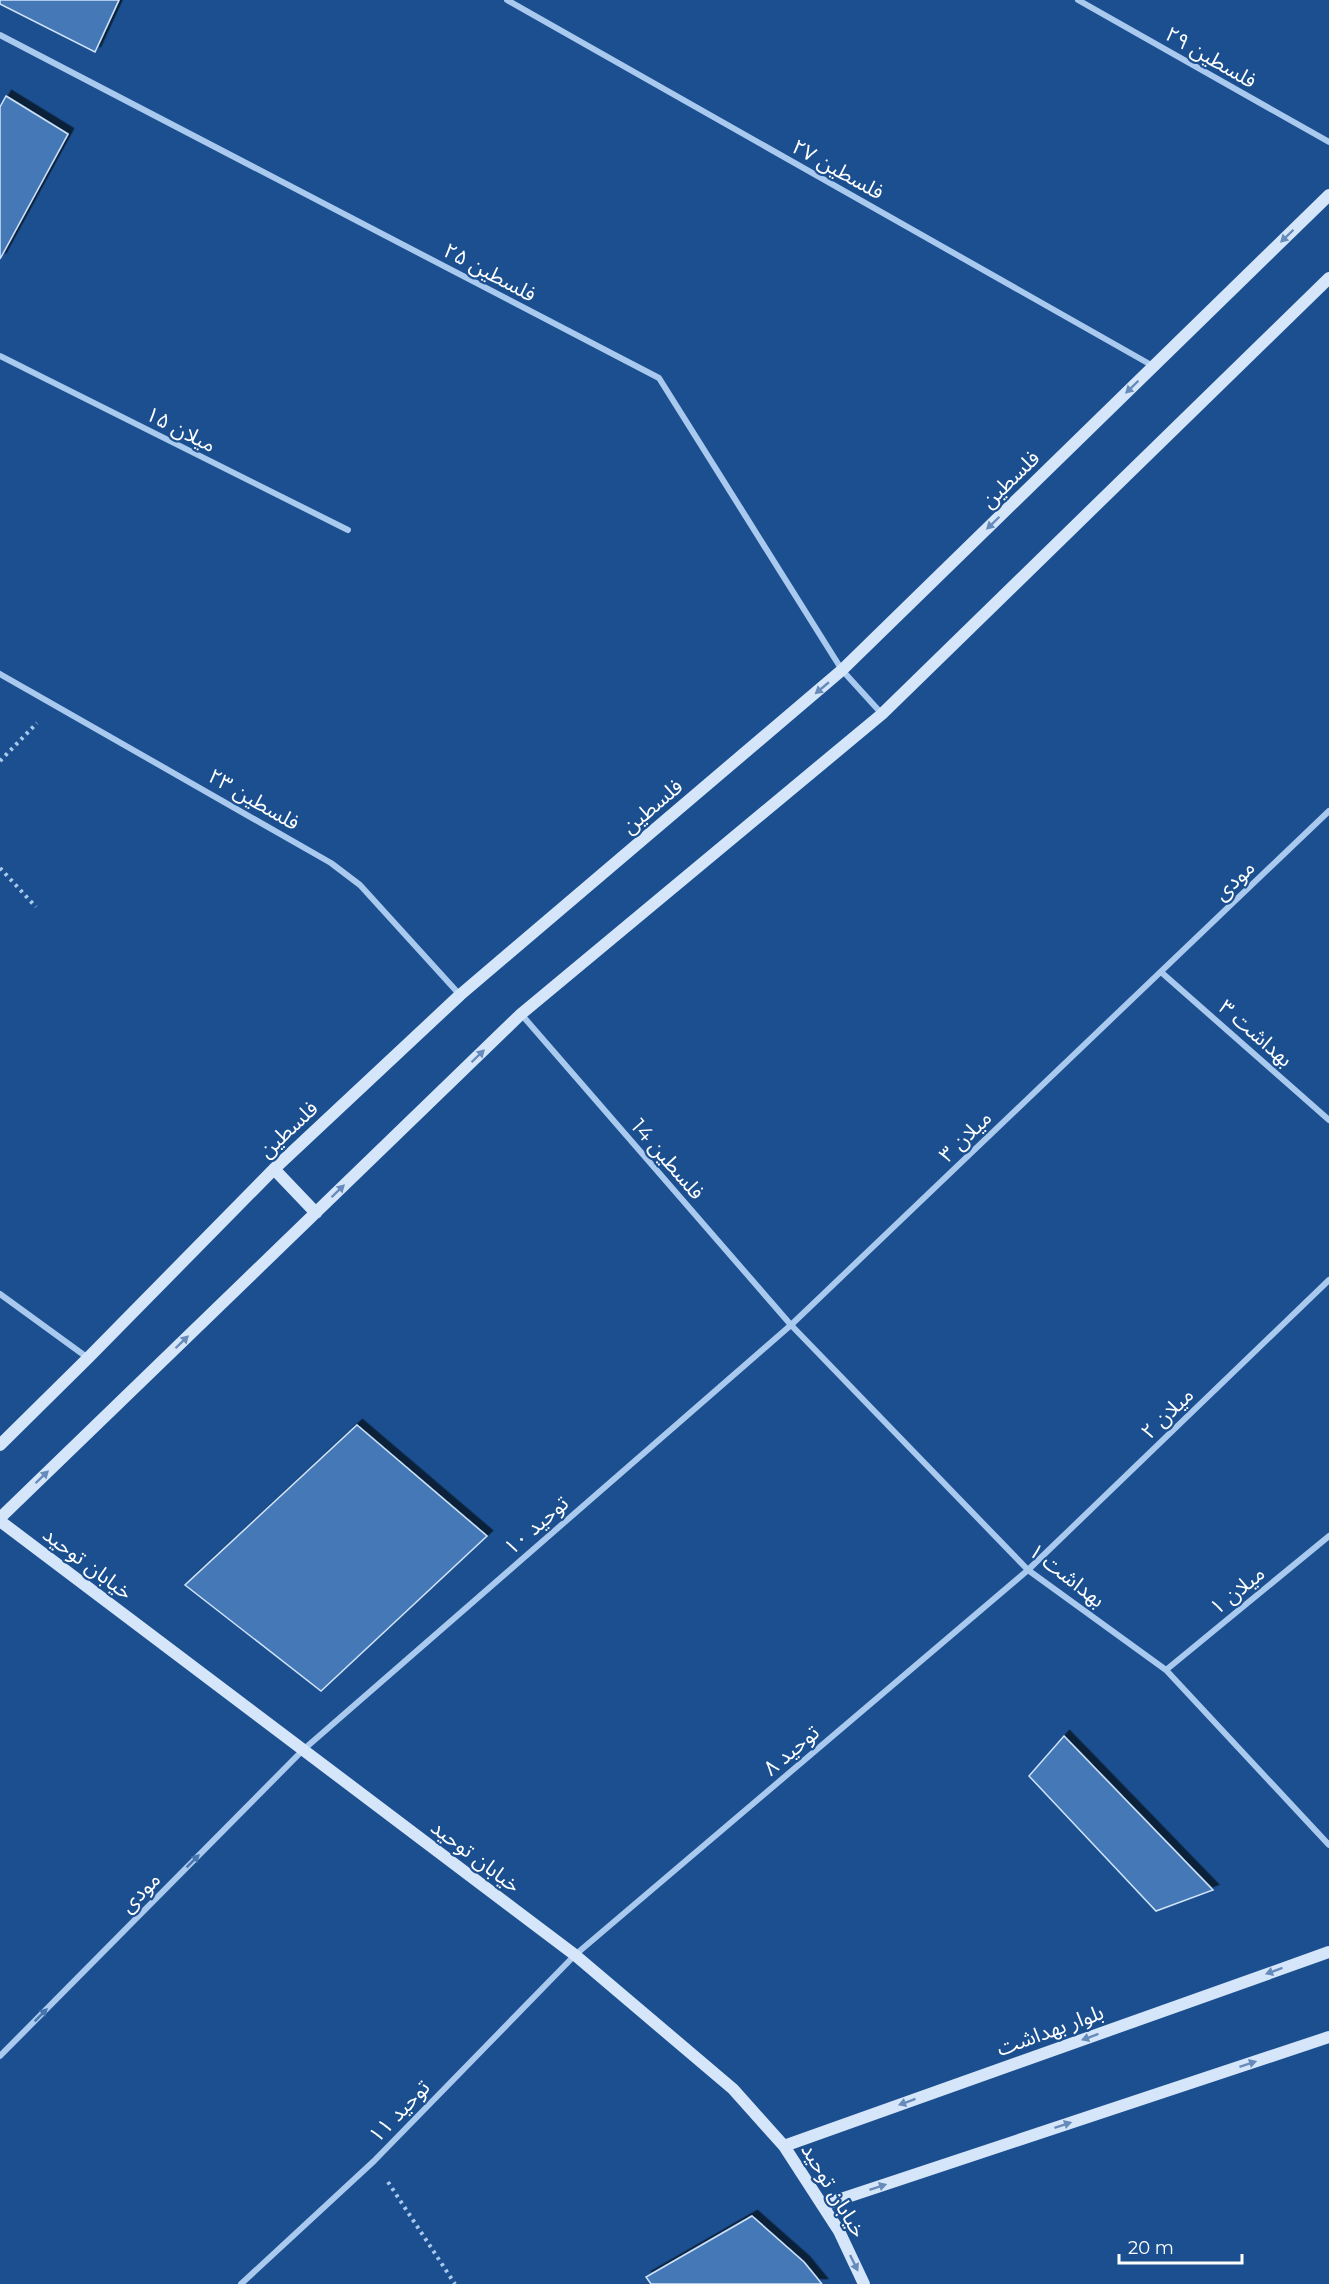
<svg xmlns="http://www.w3.org/2000/svg" width="1329" height="2284" font-family="Montserrat,'Noto Sans Arabic',sans-serif">
<style>
.building{fill:#4478b7;stroke:#cfe3fa;stroke-width:1.5;filter:url(#shadow)}
.lines{fill:none;stroke-linecap:round;stroke-linejoin:round}
.path{stroke:#a9c9ee;stroke-width:4;stroke-dasharray:3 4.5;stroke-linecap:butt}
.street{stroke:#a9c9ee;stroke-width:6}
.secondary{stroke:#d6e6fa;stroke-width:12}
.oneway{fill:#668bba}
.oneway2{fill:#4674ac}
.labels{text-anchor:middle;dominant-baseline:central;stroke-width:4.5;stroke-linejoin:round;paint-order:stroke}
.street-label{font-size:21px;fill:#fff;stroke:#1b4f8f}
</style>
<defs>
<filter id="shadow"><feDropShadow dx="5.5" dy="-5.5" stdDeviation="0" flood-color="#0009"/></filter>
</defs>
<rect width="100%" height="100%" fill="#1b4f8f"/>
<!-- building -->
<path class="building" d="M0,0H119L95,52L0,4Z
M6,96L68,134L0,259V107Z
M357,1425L487,1536L321,1691L185,1585Z
M1064,1736L1213,1890L1156,1911L1029,1776Z
M752,2216L804,2262L822,2284H651L646,2277Z"/>
<g class="lines">
<!-- path -->
<path class="path" d="M0,761L37,723
M0,868L36,907
M388,2182L455,2284"/>
<!-- street -->
<path class="street" d="M507,0L1153,366
M1078,0L1329,142
M0,35L659,378L842,670L882,714
M0,356L348,530
M0,674L331,863L360,885L460,995
M1161,972L1329,1120
M521,1014L791,1325L1028,1570L1166,1670L1329,1845
M0,1294L88,1358
M1166,1670L1329,1536
M0,2056L303,1750L791,1325L1329,811
M241,2284L374,2161L575,1955L1028,1570L1329,1280"/>
<!-- secondary -->
<path class="secondary" d="M274,1169L316,1213
M0,1445L88,1358L274,1169L460,995L842,670L1329,195
M0,1518L521,1014L882,714L1329,278
M0,1521L575,1955L733,2089L784,2146L839,2231L864,2284
M784,2146L1329,1952
M823,2205L1329,2037"/>
</g>
<!-- one-way arrows -->
<defs><path id="oneway-solid" d="M-6-.8H1V-3.2L6.5 0L1 3.2V.8H-6Z" transform="scale(1.5)"/></defs>
<g class="oneway">
<use href="#oneway-solid" transform="translate(1287 236) rotate(136)"/>
<use href="#oneway-solid" transform="translate(1132 387) rotate(136)"/>
<use href="#oneway-solid" transform="translate(993 523) rotate(136)"/>
<use href="#oneway-solid" transform="translate(822 688) rotate(140)"/>
<use href="#oneway-solid" transform="translate(478 1056) rotate(-44)"/>
<use href="#oneway-solid" transform="translate(338 1191) rotate(-44)"/>
<use href="#oneway-solid" transform="translate(182 1342) rotate(-44)"/>
<use href="#oneway-solid" transform="translate(42 1477) rotate(-44)"/>
<use href="#oneway-solid" transform="translate(1274 1971) rotate(160)"/>
<use href="#oneway-solid" transform="translate(1090 2037) rotate(160)"/>
<use href="#oneway-solid" transform="translate(1248 2064) rotate(-18)"/>
<use href="#oneway-solid" transform="translate(907 2102) rotate(160)"/>
<use href="#oneway-solid" transform="translate(1063 2125) rotate(-18)"/>
<use href="#oneway-solid" transform="translate(878 2187) rotate(-18)"/>
<use href="#oneway-solid" transform="translate(854 2263) rotate(64)"/>
</g>
<g class="oneway2">
<use href="#oneway-solid" transform="translate(193 1861) rotate(-45)"/>
<use href="#oneway-solid" transform="translate(41 2015) rotate(-45)"/>
</g>
<g class="labels">
<!-- street labels -->
<g class="street-label">
<text transform="translate(1211 57) rotate(30)">فلسطین ۲۹</text>
<text transform="translate(838 169) rotate(29)">فلسطین ۲۷</text>
<text transform="translate(490 272) rotate(28)">فلسطین ۲۵</text>
<text transform="translate(181 429) rotate(27)">میلان ۱۵</text>
<text transform="translate(1010 479) rotate(-44)">فلسطین</text>
<text transform="translate(254 799) rotate(30)">فلسطین ۲۳</text>
<text transform="translate(652 806) rotate(-40)">فلسطین</text>
<text transform="translate(1234 880) rotate(-44)">مودی</text>
<text transform="translate(1256 1033) rotate(41)">بهداشت ۳</text>
<text transform="translate(288 1129) rotate(-43)">فلسطین</text>
<text transform="translate(965 1136) rotate(-44)">میلان ۳</text>
<text transform="translate(668 1159) rotate(49)">فلسطین 14</text>
<text transform="translate(1167 1413) rotate(-44)">میلان ۲</text>
<text transform="translate(536 1525) rotate(-41)">توحید ۱۰</text>
<text transform="translate(88 1563) rotate(37)">خیابان توحید</text>
<text transform="translate(1067 1575) rotate(38)">بهداشت ۱</text>
<text transform="translate(1237 1590) rotate(-39)">میلان ۱</text>
<text transform="translate(791 1750) rotate(-40)">توحید ۸</text>
<text transform="translate(476 1856) rotate(37)">خیابان توحید</text>
<text transform="translate(140 1892) rotate(-45)">مودی</text>
<text transform="translate(1050 2030) rotate(-20)">بلوار بهداشت</text>
<text transform="translate(399 2111) rotate(-46)">توحید ۱۱</text>
<text transform="translate(834 2190) rotate(59)">خیابان توحید</text>
</g>
</g>
<!-- scale -->
<path d="M1119 2254v9h123v-9" fill="none" stroke="#ffffff" stroke-width="3"/>
<text x="1128" y="2254" font-size="18" fill="#ffffff" stroke="#1b4f8f" stroke-width="4.5" paint-order="stroke">20 m</text>
</svg>
